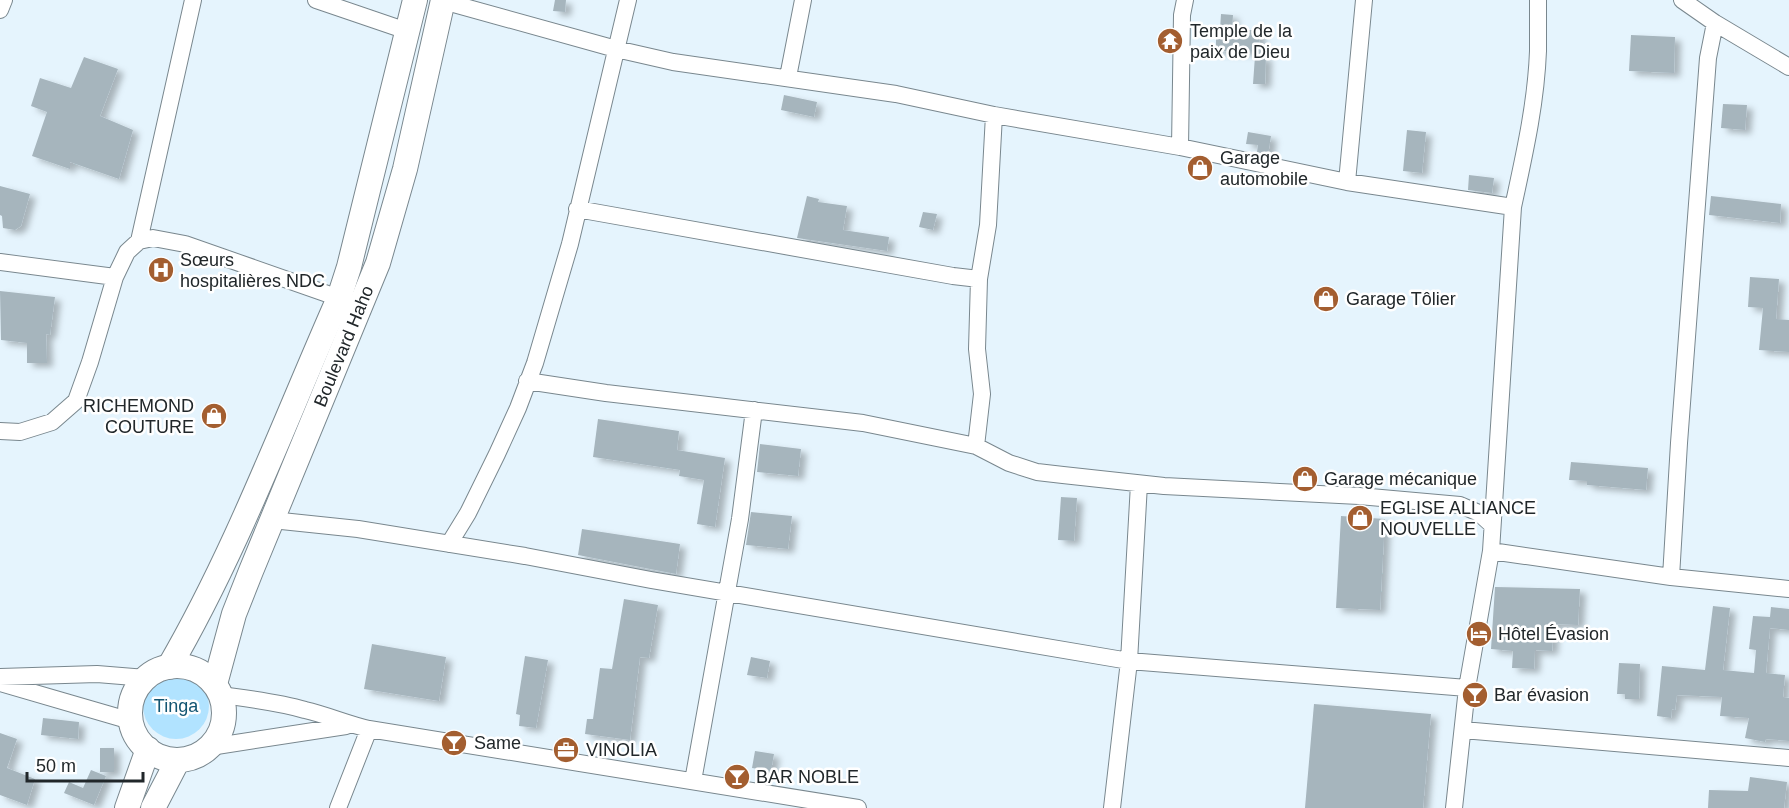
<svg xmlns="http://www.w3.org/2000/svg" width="1789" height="808" font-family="Arial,sans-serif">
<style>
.green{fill:#b1e3ff}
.building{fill:#a6b5bd;filter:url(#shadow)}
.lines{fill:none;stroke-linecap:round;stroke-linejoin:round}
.street-casing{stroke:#79878e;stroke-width:18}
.secondary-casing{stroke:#79878e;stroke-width:26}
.street{stroke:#fff;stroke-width:16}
.secondary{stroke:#fff;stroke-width:24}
.labels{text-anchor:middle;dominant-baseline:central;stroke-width:5;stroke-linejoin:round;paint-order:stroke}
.poi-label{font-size:18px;fill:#21272a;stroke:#fff;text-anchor:start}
.street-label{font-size:18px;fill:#21272a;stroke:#fff}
.park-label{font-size:18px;fill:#125572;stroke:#fff}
</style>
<defs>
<filter id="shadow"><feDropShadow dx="6" dy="4" stdDeviation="3" flood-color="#0004"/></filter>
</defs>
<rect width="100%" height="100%" fill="#e5f4fd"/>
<!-- green -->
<path class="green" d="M143 706a33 33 0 1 1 66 0a33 33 0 1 1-66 0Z"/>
<!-- building -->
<path class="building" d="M555,0H566L565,12L553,11Z
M1221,14L1233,15L1232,30H1260L1259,52L1216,51V29L1220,30Z
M1631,35L1675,37L1674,73L1629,71Z
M1255,56H1266L1265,84H1253Z
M84,57L118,69L100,116L133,130L119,179L70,162V169L32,156L47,112L31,106L40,78L71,88Z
M784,95L817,102L814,117L781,110Z
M1723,104L1747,105L1745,130L1721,128Z
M1407,130L1426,132L1422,173L1403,171Z
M1248,132L1271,136L1268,155L1257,152L1258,145L1246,144Z
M1469,175L1494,178L1492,193L1468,190Z
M0,186L30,194L21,226L15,230L3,228L2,216L0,215Z
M807,196L819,199L818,202L847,206L843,230L889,237L887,251L797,238Z
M1711,196L1781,204L1780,223L1709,215Z
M923,212L937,214L933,230L919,227Z
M1750,277L1779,279L1776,319L1789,320V352L1759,350L1763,308L1748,307Z
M0,291L55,297L50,335L46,334L47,363H27V343L1,340Z
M598,419L679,431L677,450L725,458L715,527L697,524L704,480L679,476L680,470L593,457Z
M760,444L801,449L798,476L757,472Z
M1571,462L1648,468L1646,490L1587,485V481L1569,480Z
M1061,497L1077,498L1074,541L1058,540Z
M751,512L792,516L788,549L746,545Z
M1341,516L1385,519L1380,610L1336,608Z
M582,529L680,544L676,574L578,555Z
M1495,587L1580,589L1578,625L1554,624L1552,651L1535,650L1534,669L1512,668L1513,651L1491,649Z
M624,599L658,605L649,658L640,657L630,740L585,734L587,719H593L600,668L612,669Z
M1713,606L1730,608L1723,670L1754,673L1756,650L1749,649L1753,616L1770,617L1771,607L1789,609V630L1770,628L1766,673L1785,675L1783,697L1789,698V741L1766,739L1765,742L1745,738L1749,718L1720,716L1722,697L1677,695L1675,710L1672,709L1671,718L1657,716L1662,666L1705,670Z
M372,644L446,657L439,701L364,689Z
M525,656L548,660L536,728L519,726L520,715L516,714Z
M751,657L770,661L767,678L747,675Z
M1619,663L1640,664L1639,699H1625V694H1617Z
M1314,704L1431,714L1423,808H1305Z
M43,718L79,722L78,739L41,735Z
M0,733L17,739L7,768L35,779L27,805L0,795Z
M100,748H114V772H100Z
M755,751L774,754L771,771L752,768Z
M91,770L106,776L94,805L64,793L69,782L83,788Z
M1750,777L1787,782L1784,808H1708L1709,790L1748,791Z"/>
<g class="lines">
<!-- street casing -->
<g class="street-casing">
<path id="street" d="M316,0L407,31
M1682,0L1715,23L1789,67
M443,1L616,49L673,62L896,94L994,115L1180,147L1347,182L1513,207
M0,10L4,0
M788,77L803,0
M1180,147L1182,15L1185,0
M1347,182L1364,0
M577,209L953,276L979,279
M139,241L193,0
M0,262L115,277
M527,381L606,393L863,423L976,446L1009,463L1037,472L1063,475L1164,486L1359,496L1460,505L1479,513L1492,525
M0,431L20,432L52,422L76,401L90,362L115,277L127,252L139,241L153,238L185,244L339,298
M976,446L982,394L977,349L979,279L988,225L994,115
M1139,484L1129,661L1467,688
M272,520L358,529L525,556L651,580L1129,661L1112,808
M449,544L468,513L497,454L518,408L535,363L570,244L628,0
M1491,551L1671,577L1789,589
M1671,577L1679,443L1708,58L1715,23
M0,677L97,674L146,678
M0,683L131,721
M221,695C250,699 278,702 305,710C327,715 347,724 369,729L858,808
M1463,730L1789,758
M210,747L346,726
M693,781L740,519L754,410
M338,808L369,729
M1454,808L1467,688L1491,551L1513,207C1524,156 1536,104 1538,51C1538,34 1538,17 1538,0"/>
</g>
<!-- secondary casing -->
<g class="secondary-casing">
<g id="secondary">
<circle cx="177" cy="713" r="47"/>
<path d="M169,667C237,550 284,422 339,298L349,267L415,0"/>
<path id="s1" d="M215,684L234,614L251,571L378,263L405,169L443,0"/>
<path d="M127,808L148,749"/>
<path d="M153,808L178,760"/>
</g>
</g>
<!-- street -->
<use href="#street" class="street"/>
<!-- secondary -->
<use href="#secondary" class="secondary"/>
</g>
<!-- icons -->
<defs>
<g id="temple-disc" transform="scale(1.35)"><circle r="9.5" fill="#a35e30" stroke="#fff"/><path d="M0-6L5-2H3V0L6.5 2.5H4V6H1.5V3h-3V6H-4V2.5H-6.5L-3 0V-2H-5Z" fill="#fff"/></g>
<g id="shop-disc" transform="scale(1.35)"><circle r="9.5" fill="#a35e30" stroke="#fff"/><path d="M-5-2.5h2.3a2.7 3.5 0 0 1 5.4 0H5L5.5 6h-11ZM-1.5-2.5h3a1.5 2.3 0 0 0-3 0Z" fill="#fff"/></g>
<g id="hospital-disc" transform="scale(1.35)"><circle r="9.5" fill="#a35e30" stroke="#fff"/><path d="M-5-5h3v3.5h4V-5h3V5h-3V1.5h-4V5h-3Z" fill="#fff"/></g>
<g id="hotel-disc" transform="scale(1.35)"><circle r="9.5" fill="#a35e30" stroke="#fff"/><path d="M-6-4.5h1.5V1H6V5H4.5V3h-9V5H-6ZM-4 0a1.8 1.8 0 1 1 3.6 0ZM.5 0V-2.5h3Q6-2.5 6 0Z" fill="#fff"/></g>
<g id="bar-disc" transform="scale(1.35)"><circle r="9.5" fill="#a35e30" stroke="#fff"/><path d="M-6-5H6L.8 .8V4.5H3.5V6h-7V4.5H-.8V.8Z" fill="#fff"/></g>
<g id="office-disc" transform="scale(1.35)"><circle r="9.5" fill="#a35e30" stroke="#fff"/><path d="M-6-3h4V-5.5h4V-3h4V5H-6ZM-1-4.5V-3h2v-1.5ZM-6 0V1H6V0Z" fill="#fff"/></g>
</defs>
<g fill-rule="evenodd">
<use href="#temple-disc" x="1170" y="41"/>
<use href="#shop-disc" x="1200" y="168"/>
<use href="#hospital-disc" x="161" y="270"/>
<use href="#shop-disc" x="1326" y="299"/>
<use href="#shop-disc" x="214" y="416"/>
<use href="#shop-disc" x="1305" y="479"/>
<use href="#shop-disc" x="1360" y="518"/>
<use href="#hotel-disc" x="1479" y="634"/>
<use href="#bar-disc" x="1475" y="695"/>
<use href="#bar-disc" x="454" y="743"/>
<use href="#office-disc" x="566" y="750"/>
<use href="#bar-disc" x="737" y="777"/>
</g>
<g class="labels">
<!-- poi labels -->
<g class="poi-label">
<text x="1190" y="31">Temple de la<tspan x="1190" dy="21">paix de Dieu</tspan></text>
<text x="1220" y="158">Garage<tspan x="1220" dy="21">automobile</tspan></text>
<text x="180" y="260">Sœurs<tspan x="180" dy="21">hospitalières NDC</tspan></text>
<text x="1346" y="299">Garage Tôlier</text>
<text x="194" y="406" text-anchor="end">RICHEMOND<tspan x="194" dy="21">COUTURE</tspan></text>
<text x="1324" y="479">Garage mécanique</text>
<text x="1380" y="508">EGLISE ALLIANCE<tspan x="1380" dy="21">NOUVELLE</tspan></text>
<text x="1498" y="634">Hôtel Évasion</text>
<text x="1494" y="695">Bar évasion</text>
<text x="474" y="743">Same</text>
<text x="586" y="750">VINOLIA</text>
<text x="756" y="777">BAR NOBLE</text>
</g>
<!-- street labels -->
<g class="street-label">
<text stroke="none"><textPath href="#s1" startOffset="362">Boulevard Haho</textPath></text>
</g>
<!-- park labels -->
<g class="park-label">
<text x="176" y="706">Tinga</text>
</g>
</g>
<!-- scale -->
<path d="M27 772v9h116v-9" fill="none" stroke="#21272a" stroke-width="3"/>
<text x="36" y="772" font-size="18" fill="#21272a" stroke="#ffffff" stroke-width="4.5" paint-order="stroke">50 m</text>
</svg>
